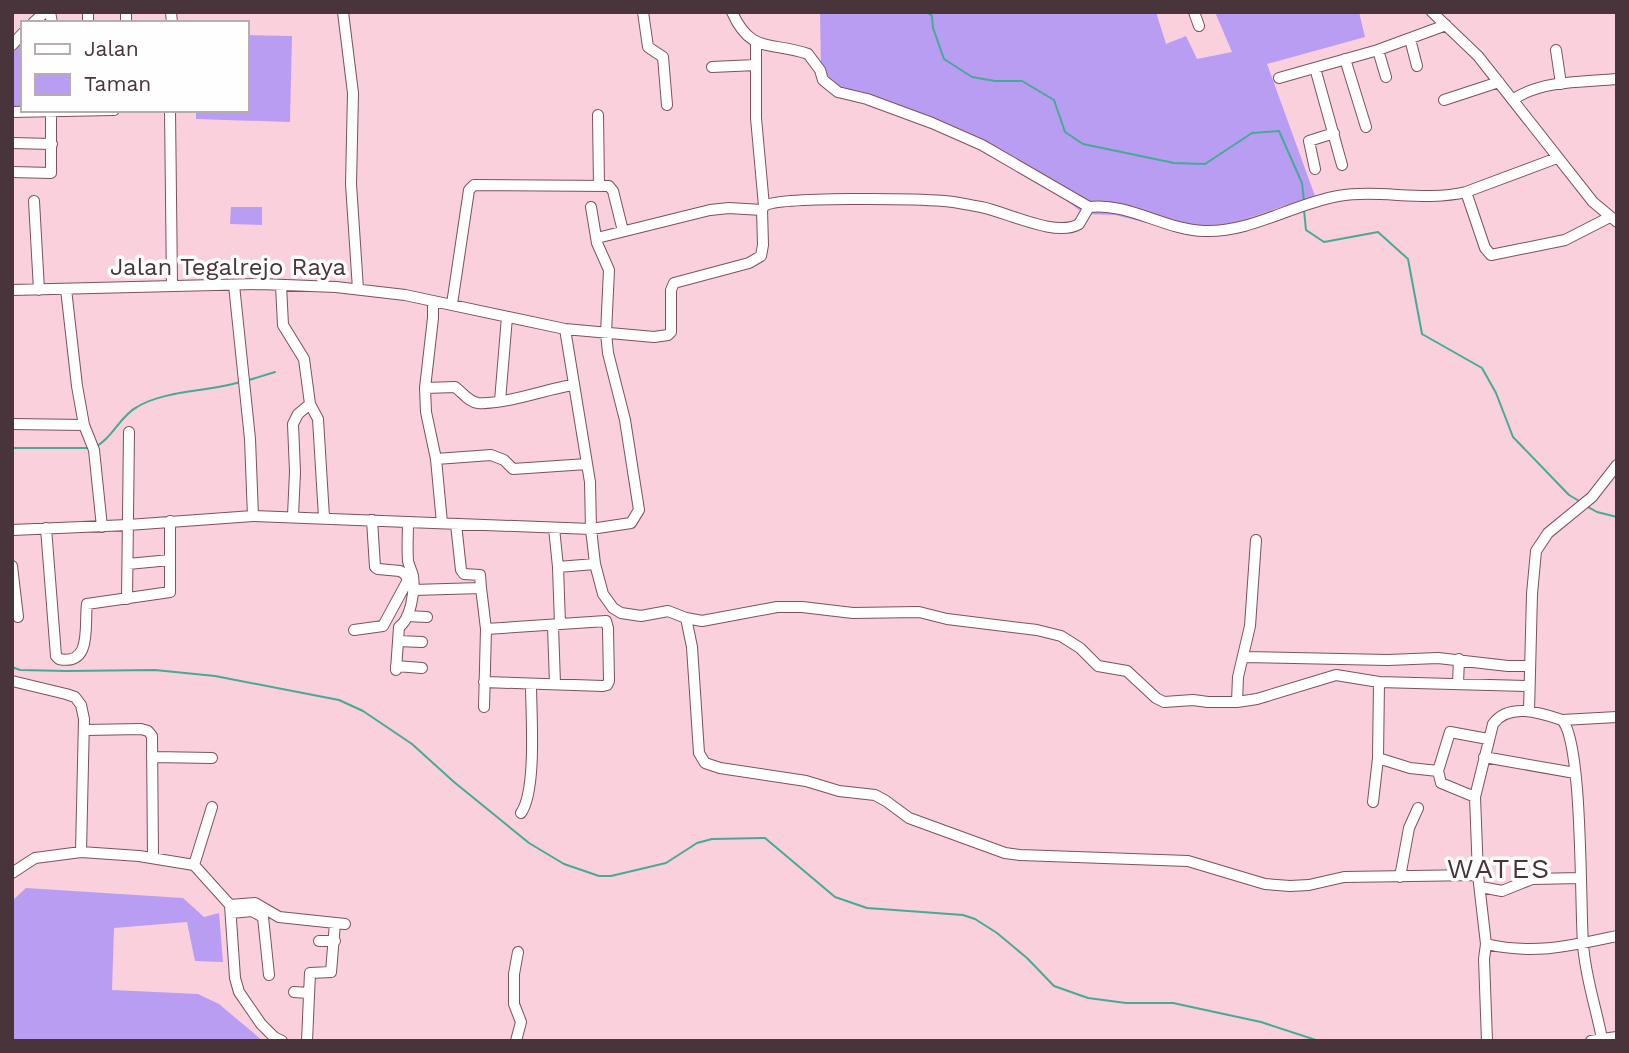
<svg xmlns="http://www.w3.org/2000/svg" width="1629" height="1053" font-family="'Work Sans',sans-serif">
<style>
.green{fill:#b89df3}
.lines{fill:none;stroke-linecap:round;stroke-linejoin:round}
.stream{stroke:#48a995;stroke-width:2}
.minor-casing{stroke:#7d5160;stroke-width:12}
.minor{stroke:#fff;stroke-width:10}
.labels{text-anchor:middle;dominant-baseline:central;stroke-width:7;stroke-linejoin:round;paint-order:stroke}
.street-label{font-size:24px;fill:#48343a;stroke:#fefefe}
.quarter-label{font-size:28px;letter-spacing:2px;fill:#48343a;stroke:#fefefe}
</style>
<rect width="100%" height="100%" fill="#fad0dd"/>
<!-- green -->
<path class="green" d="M820,12H1156L1166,44L1186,36L1197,59L1232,52L1215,12H1359L1365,37L1267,64L1315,196L1197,235L1115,215L1084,214L1042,181L981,146L840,88L821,69Z
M247,35L292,36L290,122L196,119V110H247Z
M23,40V108H12V52Z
M231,207H262V225L230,224Z
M26,888L183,898L204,917L219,913L223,962L195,961L187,922L114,928L112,990L198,994L219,1004L263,1041H12V901Z"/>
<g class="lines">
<!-- stream -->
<path class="stream" d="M927,12L932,16L933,28L944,59L972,77L995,81H1022L1054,100L1065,132L1083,144L1174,163L1205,164L1252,133L1279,131L1302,183L1304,201
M1304,210L1306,230L1324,242L1378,232L1408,259L1422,334L1482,368L1496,393L1513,437L1569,495L1581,502
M249,380L275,372
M97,446C113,437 120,416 137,407C165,390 208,392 240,382
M12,448H88
M1588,507L1597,512L1617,517
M12,667L20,670L67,671L155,670L215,676L339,700L363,711L412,744L454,782L529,843L564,864L599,876H611L666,863L697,843L712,839L765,838L835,897L867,908L963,915L975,919L997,933L1027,958L1054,986L1088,998L1126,1003H1173L1261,1022L1319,1041"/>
<!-- minor casing -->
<g class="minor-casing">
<path id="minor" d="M50,12L52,23
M126,12V23
M171,12L172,23
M343,12L353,93L351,184L358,289
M643,12L648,47L663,57L667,105
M732,12C751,55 772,41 808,54L820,70L823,80L838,92L867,99L932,123L982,145L1089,207
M1194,12L1199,26
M1432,12L1478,56L1593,202L1617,222
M33,23L45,12
M88,23V12
M1410,39L1417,66
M756,43V118L764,206
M12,45L23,33
M1378,50L1386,77
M1556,50L1561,84
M1345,59L1366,127
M712,67L756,65
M1315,68L1342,165
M1279,78L1378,50L1446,25
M1514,99C1542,80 1584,82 1617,79
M1444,100L1499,82
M170,110L172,285
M12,112L114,110
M598,115L599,186
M12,143L52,144
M1315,169L1309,141L1334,133
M12,172L51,173V110
M1466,192L1557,158
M34,201L39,290
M597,238L710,210L729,208L762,210
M234,285L250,439L253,516
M281,285L283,325L304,359L310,404L298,414L293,424L295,472L293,516
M66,289L77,386L84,425L94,450L102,527
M12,290L260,284L336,287L405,295L565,329L654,337L668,335L671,332V290L674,283L749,263L761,256L763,245L762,210L764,206C778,196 920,199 944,201C957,202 969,205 981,207C1007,212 1056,238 1079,224L1089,207C1128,202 1165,230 1204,231C1250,233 1293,204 1338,196C1380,189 1424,202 1466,192L1485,248L1491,255L1565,240L1610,217
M433,302V318L425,388L426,412L436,459L442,523
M452,304L469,190L474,185L609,186L613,191L623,231
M565,329L590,482L591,529L595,564L603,594L613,608L621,613L641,616L668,611L686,618L692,647L699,753L705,763L720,768L806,781L839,791L875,795L886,801L909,818L1005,853L1020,855L1188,861L1265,884L1290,886L1309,885L1344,877L1478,875L1486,944C1534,955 1570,946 1617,936
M425,388L455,387C463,393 469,402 478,403C504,405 546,389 573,385
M500,401L507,317
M310,404L318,419L324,517
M12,424L84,425
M436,459L491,455L504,460L513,469L587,464
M456,524L461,570L464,574L480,575L481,588
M46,528L56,656L59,659C93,666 84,624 87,604L170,592V521
M554,528L558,567L560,624
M12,530L128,525L253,516L591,529L631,523L639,510L625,420L608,353L606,333L609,270L597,243L591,207
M1256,540L1250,626L1238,677L1237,702L1257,699L1336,675L1379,682L1529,686
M128,564L170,560
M12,566L18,617
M558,567L595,564
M413,590L481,588L486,629L484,707
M127,599L129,432
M407,616L427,617
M686,618L702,621L777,607H802L853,613L919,612L947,619L1037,630L1061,636L1080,648L1098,666L1127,671L1156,698L1164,702L1193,700L1208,702H1237
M553,626L555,684
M354,630L383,626L408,580L405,574L400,571L378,569L375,567L372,520
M398,641L422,642
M1243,657L1388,660L1438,658L1508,666H1529
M396,666L422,668
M396,670L399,627C411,619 415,590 413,576C412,571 409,566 408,561C407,548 408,535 408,522
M12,681L66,694L75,697L81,705L84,719L81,852
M484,682L603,686L607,685L609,681L608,628L606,621L486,629
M1458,683L1459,659
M1529,711L1532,594L1536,551L1548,533L1592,497L1617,465
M1562,720L1617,717
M85,730L141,729L148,731L152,736L153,858
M153,757L212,758
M1484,757L1575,773
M1378,758L1410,768L1438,771
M1475,797L1441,783L1438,771L1450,732L1488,739
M1373,802L1378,758L1379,682
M521,813C537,790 531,714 531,684
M194,865L212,807
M12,873L35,858L81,852L139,856L194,865L230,905L235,978L239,992L261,1024L274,1037L282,1041
M1478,875L1475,797L1493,724C1509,702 1541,713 1562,720C1583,742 1580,905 1583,944C1585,975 1595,1004 1601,1034L1602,1039L1591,1041
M1400,877L1409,828L1418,808
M1481,887L1502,891L1532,879L1580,878
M230,905L255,903L279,917L345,924
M231,913L252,911L263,917L269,975
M319,941H335
M1486,944L1484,959L1487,1041
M294,992L309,993
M1602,1039L1617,1037
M307,1041L310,973L331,972L335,923
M516,1041L521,1022L514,1004V974L518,952"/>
</g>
<!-- minor -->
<use href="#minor" class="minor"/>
</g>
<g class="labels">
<!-- street labels -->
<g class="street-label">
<text x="228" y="267">Jalan Tegalrejo Raya</text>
</g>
<!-- quarter labels -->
<g class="quarter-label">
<text x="1499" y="868">WATES</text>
</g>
</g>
<!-- border -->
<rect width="1629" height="1053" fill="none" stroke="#48343a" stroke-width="28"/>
<!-- legend -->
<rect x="21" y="21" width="228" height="91" fill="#fefefe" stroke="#b5adb0" stroke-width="2"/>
<rect x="35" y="44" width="35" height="10" fill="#ffffff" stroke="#b5adb0" stroke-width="2"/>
<text x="84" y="56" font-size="21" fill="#48343a">Jalan</text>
<rect x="35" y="74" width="35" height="21" fill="#b89df3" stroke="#b5adb0" stroke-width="2"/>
<text x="84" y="91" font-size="21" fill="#48343a">Taman</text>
</svg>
